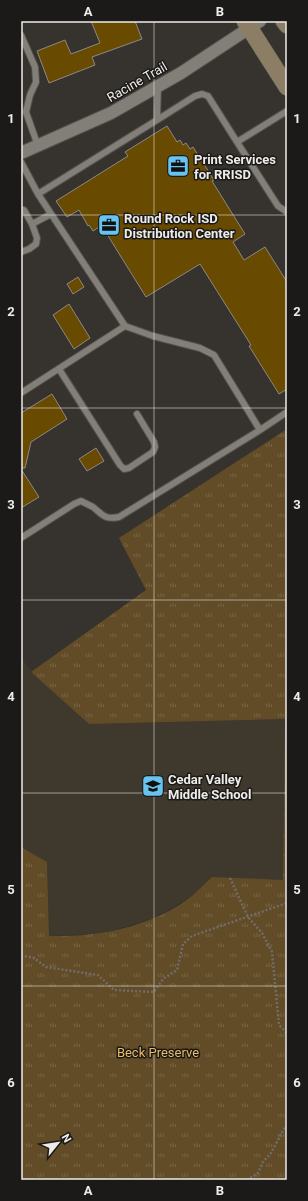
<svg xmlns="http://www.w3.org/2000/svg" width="308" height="1201" font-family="Roboto,sans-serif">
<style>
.built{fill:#3f382d}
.park{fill:url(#park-tufts)}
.building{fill:#694a01;stroke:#8d8982}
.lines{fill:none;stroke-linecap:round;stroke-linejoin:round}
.lane-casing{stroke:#53514c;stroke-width:8}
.street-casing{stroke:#53514c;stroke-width:14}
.secondary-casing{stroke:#53514c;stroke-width:18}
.path{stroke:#706d68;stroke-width:2.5;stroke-dasharray:2 2;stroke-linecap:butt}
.lane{stroke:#827e78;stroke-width:6}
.street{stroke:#827e78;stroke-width:12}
.secondary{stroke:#8c7e64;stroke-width:17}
.grid{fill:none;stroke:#eeece8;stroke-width:1;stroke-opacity:0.55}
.labels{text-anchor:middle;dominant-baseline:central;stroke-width:3;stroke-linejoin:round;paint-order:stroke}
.street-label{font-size:13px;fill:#eeece8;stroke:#1c1a18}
.poi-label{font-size:13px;font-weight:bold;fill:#eeece8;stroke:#1c1a18;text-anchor:start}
.park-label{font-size:13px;fill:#e9ba62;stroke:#1c1a18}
.neatline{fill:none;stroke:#eeece8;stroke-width:1.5}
.grid-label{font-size:13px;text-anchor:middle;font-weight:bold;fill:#eeece8}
</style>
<defs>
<pattern id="park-tufts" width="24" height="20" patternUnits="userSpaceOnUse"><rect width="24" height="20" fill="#614c27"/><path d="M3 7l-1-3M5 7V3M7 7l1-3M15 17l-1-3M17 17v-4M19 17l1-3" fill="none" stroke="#786646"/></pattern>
</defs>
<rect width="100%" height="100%" fill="#36322d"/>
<!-- built -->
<path class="built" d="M21,657L32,672L89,724L285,719L283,881L212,877L191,897L174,907L154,918L112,931L92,934L49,936L47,862L21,847Z"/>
<!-- park -->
<path class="park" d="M287,429V1180H21V847L47,862L49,936C64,936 78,936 92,934C125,931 166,917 192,896C199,890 205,883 212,877L283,880L285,719L89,724L31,672L146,590L119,538Z"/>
<!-- building -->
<path class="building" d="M91,21H135L142,39L92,57L95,65L49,83L37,51L65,40L71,54L100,43Z
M167,126L177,142L180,140L183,145L186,143L190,149L193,147L214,180L212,181L245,234L233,242L244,260L265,247L287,282V389L279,394L249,346L251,345L200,264L146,297L105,231L102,233L99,227L93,231L89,225L88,226L79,210L67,217L56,201L128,156L125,152Z
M78,277L84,287L73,294L67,284Z
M69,304L90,338L74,349L53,315Z
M52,394L67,419L31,442L25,468H21V413Z
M96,448L104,461L87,471L79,459Z
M21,469L39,497L21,508Z"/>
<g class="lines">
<!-- lane casing -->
<g class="lane-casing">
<path id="lane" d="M21,35L35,67L36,82L30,95L26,112L38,146
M287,111L237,142L278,206L287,212
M157,120L195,96L202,94L208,96L237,142
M21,162L38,194L157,120L158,86
M38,194L125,326L153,336L200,348L214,355L260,430L287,412
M21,210H24L32,224
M21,252L29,249L36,244L37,238L32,224L51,214
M59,369L120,465L124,469L129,468L153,452L155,447L154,442L137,414
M21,393L125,326
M21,538L74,504L81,501C85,503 89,505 93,507C103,515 105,520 119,517L260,430"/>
</g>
<!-- street casing -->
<g class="street-casing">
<path id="street" d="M21,153L111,113L181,73L260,21"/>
</g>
<!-- secondary casing -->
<g class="secondary-casing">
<path id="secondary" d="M245,21L287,87
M284,21L287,25"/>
</g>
<!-- path -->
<path class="path" d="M230,878L248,917L262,933L272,952L279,1025L287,1033
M21,955L34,958L46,967L98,975L114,990L154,992L163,979L177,970L183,944L192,936L287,903
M247,1180L258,1173L263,1162L271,1153L284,1129L287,1127"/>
<!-- lane -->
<use href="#lane" class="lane"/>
<!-- street -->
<use href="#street" class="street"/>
<!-- secondary -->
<use href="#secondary" class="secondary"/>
</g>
<!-- grid -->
<path class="grid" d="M154,21V1180M21,215H287M21,408H287M21,600H287M21,793H287M21,986H287"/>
<!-- icons -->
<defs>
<g id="office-square" transform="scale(1.15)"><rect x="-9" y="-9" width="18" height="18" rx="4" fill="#67c4f0" stroke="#1c1a18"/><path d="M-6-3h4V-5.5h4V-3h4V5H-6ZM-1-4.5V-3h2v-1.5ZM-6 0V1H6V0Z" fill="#111"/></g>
<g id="school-square" transform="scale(1.15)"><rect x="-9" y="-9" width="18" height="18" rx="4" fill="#67c4f0" stroke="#1c1a18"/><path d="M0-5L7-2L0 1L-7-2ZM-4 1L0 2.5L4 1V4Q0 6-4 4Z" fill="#111"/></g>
</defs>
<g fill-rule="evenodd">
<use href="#office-square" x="178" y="166"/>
<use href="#office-square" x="109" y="225"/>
<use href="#school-square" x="153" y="786"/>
</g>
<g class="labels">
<!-- street labels -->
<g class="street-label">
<text transform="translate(137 82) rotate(-30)">Racine Trail</text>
</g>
<!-- poi labels -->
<g class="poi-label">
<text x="194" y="159">Print Services<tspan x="194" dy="15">for RRISD</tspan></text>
<text x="124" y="218">Round Rock ISD<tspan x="124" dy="15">Distribution Center</tspan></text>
<text x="168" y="779">Cedar Valley<tspan x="168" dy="15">Middle School</tspan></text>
</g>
<!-- park labels -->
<g class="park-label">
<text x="158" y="1052">Beck Preserve</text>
</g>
</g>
<!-- border -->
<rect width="308" height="1201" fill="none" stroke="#1c1a18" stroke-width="44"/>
<!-- north arrow -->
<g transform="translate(58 1143) rotate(60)" stroke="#1c1a18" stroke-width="3" paint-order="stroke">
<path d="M0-3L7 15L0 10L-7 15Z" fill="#eeece8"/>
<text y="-6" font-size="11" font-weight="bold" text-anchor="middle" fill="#eeece8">N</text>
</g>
<rect x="22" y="22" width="264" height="1157" class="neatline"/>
<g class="grid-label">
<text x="88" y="16">A</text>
<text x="220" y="16">B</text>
<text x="11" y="123">1</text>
<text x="297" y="123">1</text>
<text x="11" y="316">2</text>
<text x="297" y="316">2</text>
<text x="11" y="509">3</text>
<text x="297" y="509">3</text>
<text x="11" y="701">4</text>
<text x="297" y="701">4</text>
<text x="11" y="894">5</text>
<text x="297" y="894">5</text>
<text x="11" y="1087">6</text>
<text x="297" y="1087">6</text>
<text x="88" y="1195">A</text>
<text x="220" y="1195">B</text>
</g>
</svg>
